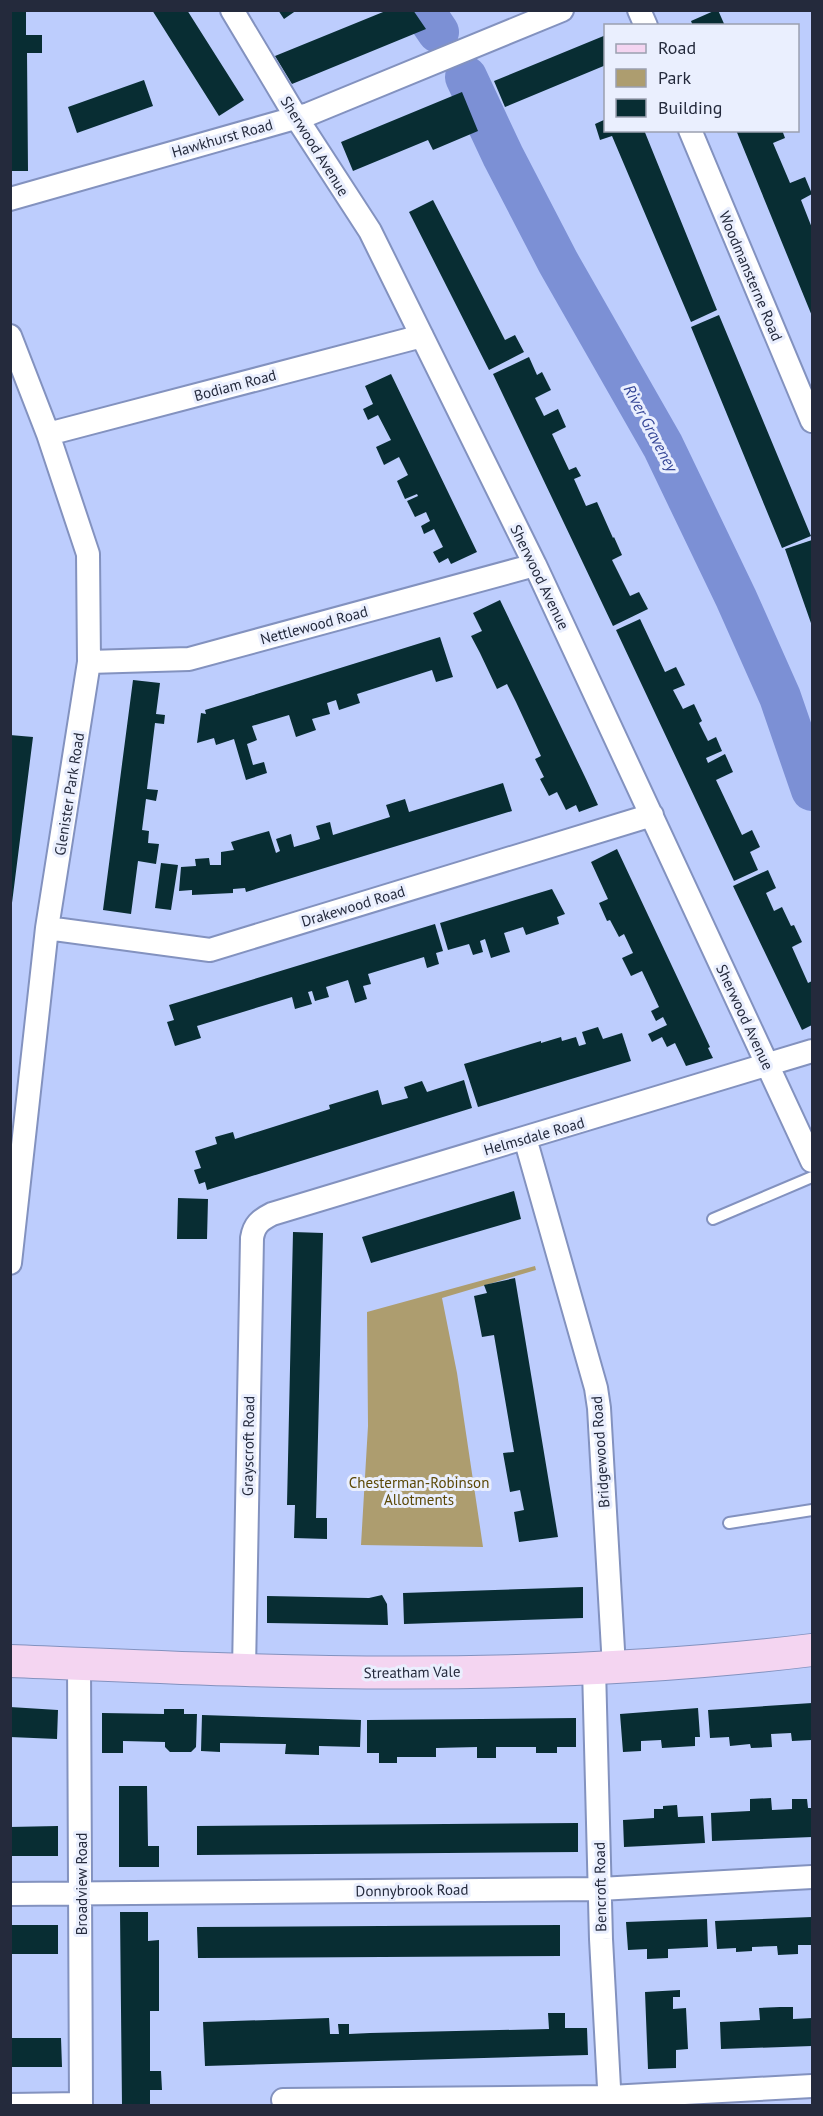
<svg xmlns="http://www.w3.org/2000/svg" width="823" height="2116" font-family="'PT Sans',sans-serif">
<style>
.green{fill:#ad9d6f}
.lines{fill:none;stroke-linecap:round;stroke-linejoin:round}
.river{stroke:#7c90d5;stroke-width:42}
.building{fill:#082d33}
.lane-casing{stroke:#8392bf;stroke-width:14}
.street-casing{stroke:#8392bf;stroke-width:26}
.secondary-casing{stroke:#8392bf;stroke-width:34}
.lane{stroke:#fff;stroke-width:10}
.street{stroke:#fff;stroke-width:22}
.secondary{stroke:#f4d5f1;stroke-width:32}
.labels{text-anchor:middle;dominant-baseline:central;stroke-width:6;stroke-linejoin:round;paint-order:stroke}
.street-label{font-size:15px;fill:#242a3c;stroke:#eaeffe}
.park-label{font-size:15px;fill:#5b4806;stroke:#eaeffe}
.water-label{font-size:16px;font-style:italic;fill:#354697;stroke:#eaeffe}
</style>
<rect width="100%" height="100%" fill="#bdcdfd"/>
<!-- green -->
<path class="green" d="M535,1266L536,1270L442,1298L457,1373L483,1547L361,1545L368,1426L367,1312Z"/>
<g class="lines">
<!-- river -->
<path class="river" d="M423,10L438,32
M466,77L503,156L558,262L663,446L736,598L780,697L812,790"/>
</g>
<!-- building -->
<path class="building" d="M10,10H26V35H42V53H27L28,171H10Z
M152,10H187L244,100L219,116Z
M278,10H297L284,19Z
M388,10H413L426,29L292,84L275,56Z
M716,10H718L725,26H693L691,21Z
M606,35V65L505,107L494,81Z
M144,80L153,106L77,133L68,107Z
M462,92L478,131L433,150L428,140L353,171L341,142Z
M606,119V130H644L717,310L691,322L612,136L600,140L595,124Z
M736,130H782L785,138L773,143L790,183L805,177L812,194L801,200L812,228V316Z
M433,200L505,340L515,335L524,352L489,370L409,212Z
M719,315L811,536L782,548L691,327Z
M529,357L537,375L542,372L551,390L535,398L544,416L558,409L566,427L552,434L569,470L576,467L581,476L574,479L586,506L597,502L613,538L614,537L622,555L612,560L630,596L639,592L648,609L613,626L493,374Z
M391,374L477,552L451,564L448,558L439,563L433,552L443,547L434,529L424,534L421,526L430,521L426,512L415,517L407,501L418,496L417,494L405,499L397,481L408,475L399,457L384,465L376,447L391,440L378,415L368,420L363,409L373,404L365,386Z
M812,540V626L785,549Z
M500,600L586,779L598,805L579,812L576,805L566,810L557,792L549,796L540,779L544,777L535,759L541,756L516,702L507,684L497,689L480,653L471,636L482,631L473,613Z
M640,619L665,672L676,667L685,685L673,690L683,709L694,704L702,721L699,723L708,741L716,737L722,751L706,758L708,763L725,754L733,772L716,780L742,835L752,830L760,847L750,852L758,870L734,881L616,630Z
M440,637L453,677L436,682L432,670L357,694L360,703L339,710L336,700L327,703L330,714L312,719L316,730L296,737L289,715L252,726L257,740L247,744L253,765L264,762L267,773L246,780L234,739L216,745L214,738L197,743L201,713L206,714L205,710Z
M133,680L160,683L156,714L165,715L164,724L155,723L147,789L158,790L156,801L146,799L142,830L149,831L148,843L159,844L156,864L138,861L131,914L103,910Z
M10,735L33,737L12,903H10Z
M503,783L512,811L246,892L245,888L233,889V893L192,895V890L179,891L181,867L196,866L195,859L209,858L210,865H221V852L234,850L231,842L269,831L276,853L280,851L276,839L291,834L294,847L314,841L320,839L316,826L330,822L333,835L390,817L386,805L405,799L409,812Z
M617,849L710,1047L708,1048L713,1058L686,1066L675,1043L667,1047L662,1037L652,1042L648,1034L667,1025L663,1017L656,1021L651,1011L659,1007L642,971L631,976L622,958L633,953L624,934L619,937L610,920L607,921L599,903L608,899L591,862Z
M161,863L178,865L171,910L155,908Z
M768,870L776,888L766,893L774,911L782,907L791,926L794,925L802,942L792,947L808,983L812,981V1025L802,1030L733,886Z
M552,889L565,914L557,917L559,924L526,935L523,927L504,933L510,952L491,958L485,939L480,941L483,952L473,955L469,944L448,950L440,923Z
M435,924L443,951L436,953L439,964L427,968L424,957L368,974L371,984L363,986L367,999L355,1003L348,980L326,987L329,997L315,1001L312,991L308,992L312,1004L295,1009L292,997L197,1026L201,1038L175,1046L167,1022L174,1020L169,1005Z
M598,1027L603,1039L622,1033L631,1061L478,1107L464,1064L541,1041V1043L561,1037L562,1041L576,1037L579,1046L586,1044L582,1032Z
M464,1080L472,1108L207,1190L205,1182L199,1184L194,1170L201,1168L195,1151L217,1144L215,1137L233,1132L235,1139L330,1109L329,1105L378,1090L382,1105L408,1098L404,1087L422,1081L427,1092Z
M514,1191L521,1219L371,1263L362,1237Z
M178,1198L208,1199L207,1239H177Z
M293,1232L323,1233L316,1518H327V1539L294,1538L295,1505H287Z
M515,1278L558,1537L519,1542L514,1512L524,1510L520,1490L510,1492L503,1453L514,1452L494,1335L482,1337L474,1296L487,1293L484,1285Z
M583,1587V1618L404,1624L403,1593Z
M382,1595L387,1604L388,1625L267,1623V1596L369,1598Z
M812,1703V1740L792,1741L791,1733L771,1734L772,1747L751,1748L750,1744L730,1746L729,1737L710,1738L708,1710Z
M10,1707L58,1710L57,1739L10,1737Z
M698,1708L700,1737H695V1746L662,1748L661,1740L641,1741V1751L623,1752L620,1714Z
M164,1709H184V1714H197L196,1747L191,1752H170L165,1747V1742L123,1741V1753H102V1713L164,1714Z
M202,1715L361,1720L360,1747L319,1746V1755L285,1754L286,1744L220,1743V1752L201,1751Z
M576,1718V1747H557V1753H536V1747H496V1758H477V1747L436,1748V1757H397V1763H379V1753H367V1720Z
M119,1786H147L148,1846H159V1867H119Z
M771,1798L772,1810L792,1809V1799H807L808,1808H812V1837L712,1841L711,1813L750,1811V1799Z
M677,1805L678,1817L703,1816L705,1843L624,1847L623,1820L654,1818V1809H663V1806Z
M578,1823V1852L197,1855V1826Z
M58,1826V1856H10V1827Z
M120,1912H148V1941L159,1940V2011H150V2071H161L162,2090H150V2106H122Z
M812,1917V1945H798V1954L778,1955L777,1946L752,1947V1951L736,1952V1948L717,1949L715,1921Z
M707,1919L708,1947L668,1949V1958L647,1959V1949L628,1950L626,1922Z
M10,1925H58V1954H10Z
M560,1925V1956L198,1958L197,1927Z
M680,1990V1997H673V2009L686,2008L688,2049L676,2050V2068L648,2069L645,1992Z
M780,2007H793V2019L812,2018V2046L721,2049L720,2022L760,2020L759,2008Z
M548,2013H565V2028H587L588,2055L205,2066L203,2022L329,2018L330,2034H339L338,2024H349V2034L370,2033L549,2029Z
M10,2038H61L62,2067H10Z"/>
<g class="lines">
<!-- lane casing -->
<g class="lane-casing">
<path id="lane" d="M713,1219L812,1177
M729,1523L812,1510"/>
</g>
<!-- street casing -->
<g class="street-casing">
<path id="street" d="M232,10L296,117L370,231L535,565L812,1161
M639,10L646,26
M690,130L812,421
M10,199L309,114L562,10
M10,336L48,434L88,554L89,662L47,928L10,1263
M48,434L422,336
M89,662L189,659L535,565
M47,928L210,950L652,815
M525,1138L596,1388L599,1408L614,1667
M79,1663L81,2106
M594,1668L601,1939L610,2106
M244,1670L252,1238C254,1225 260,1220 272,1214L812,1051
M10,1894L600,1889L812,1877
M283,2100L610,2097L812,2086
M10,2105L81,2104"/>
</g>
<!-- secondary casing -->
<g class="secondary-casing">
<path id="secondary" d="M10,1661C89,1664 168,1668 246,1670C435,1676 625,1673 812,1650"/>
</g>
<!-- lane -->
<use href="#lane" class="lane"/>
<!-- street -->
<use href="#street" class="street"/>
<!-- secondary -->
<use href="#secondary" class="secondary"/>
</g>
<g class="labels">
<!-- street labels -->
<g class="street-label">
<text transform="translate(222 138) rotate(-16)">Hawkhurst Road</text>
<text transform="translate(315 146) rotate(58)">Sherwood Avenue</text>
<text transform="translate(751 276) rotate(67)">Woodmansterne Road</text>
<text transform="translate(235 385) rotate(-15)">Bodiam Road</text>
<text transform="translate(540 577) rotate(64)">Sherwood Avenue</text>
<text transform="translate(314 625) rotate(-15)">Nettlewood Road</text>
<text transform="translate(69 794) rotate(-81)">Glenister Park Road</text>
<text transform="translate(353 906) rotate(-17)">Drakewood Road</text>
<text transform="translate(745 1017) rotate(65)">Sherwood Avenue</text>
<text transform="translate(534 1136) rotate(-16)">Helmsdale Road</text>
<text transform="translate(248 1446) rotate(-89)">Grayscroft Road</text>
<text transform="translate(600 1452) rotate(-94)">Bridgewood Road</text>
<text transform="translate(412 1672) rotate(-1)">Streatham Vale</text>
<text transform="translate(81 1884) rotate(-90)">Broadview Road</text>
<text transform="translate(600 1887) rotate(-91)">Bencroft Road</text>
<text transform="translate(412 1890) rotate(-1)">Donnybrook Road</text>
</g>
<!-- park labels -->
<g class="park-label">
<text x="419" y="1482">Chesterman-Robinson<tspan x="419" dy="17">Allotments</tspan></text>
</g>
<!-- water labels -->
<g class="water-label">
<text transform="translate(651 428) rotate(62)">River Graveney</text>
</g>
</g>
<!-- border -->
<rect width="823" height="2116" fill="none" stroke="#242a3c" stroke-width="24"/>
<!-- legend -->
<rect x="604" y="24" width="195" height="108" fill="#eaeffe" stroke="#9ba0b0" stroke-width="1.5"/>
<rect x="616" y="44" width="30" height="9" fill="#f4d5f1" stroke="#9ba0b0" stroke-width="1.5"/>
<text x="658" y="54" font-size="18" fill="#242a3c">Road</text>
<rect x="616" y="69" width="30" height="18" fill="#ad9d6f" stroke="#9ba0b0" stroke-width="1.5"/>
<text x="658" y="84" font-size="18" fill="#242a3c">Park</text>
<rect x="616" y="99" width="30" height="18" fill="#082d33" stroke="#9ba0b0" stroke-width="1.5"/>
<text x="658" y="114" font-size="18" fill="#242a3c">Building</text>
</svg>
